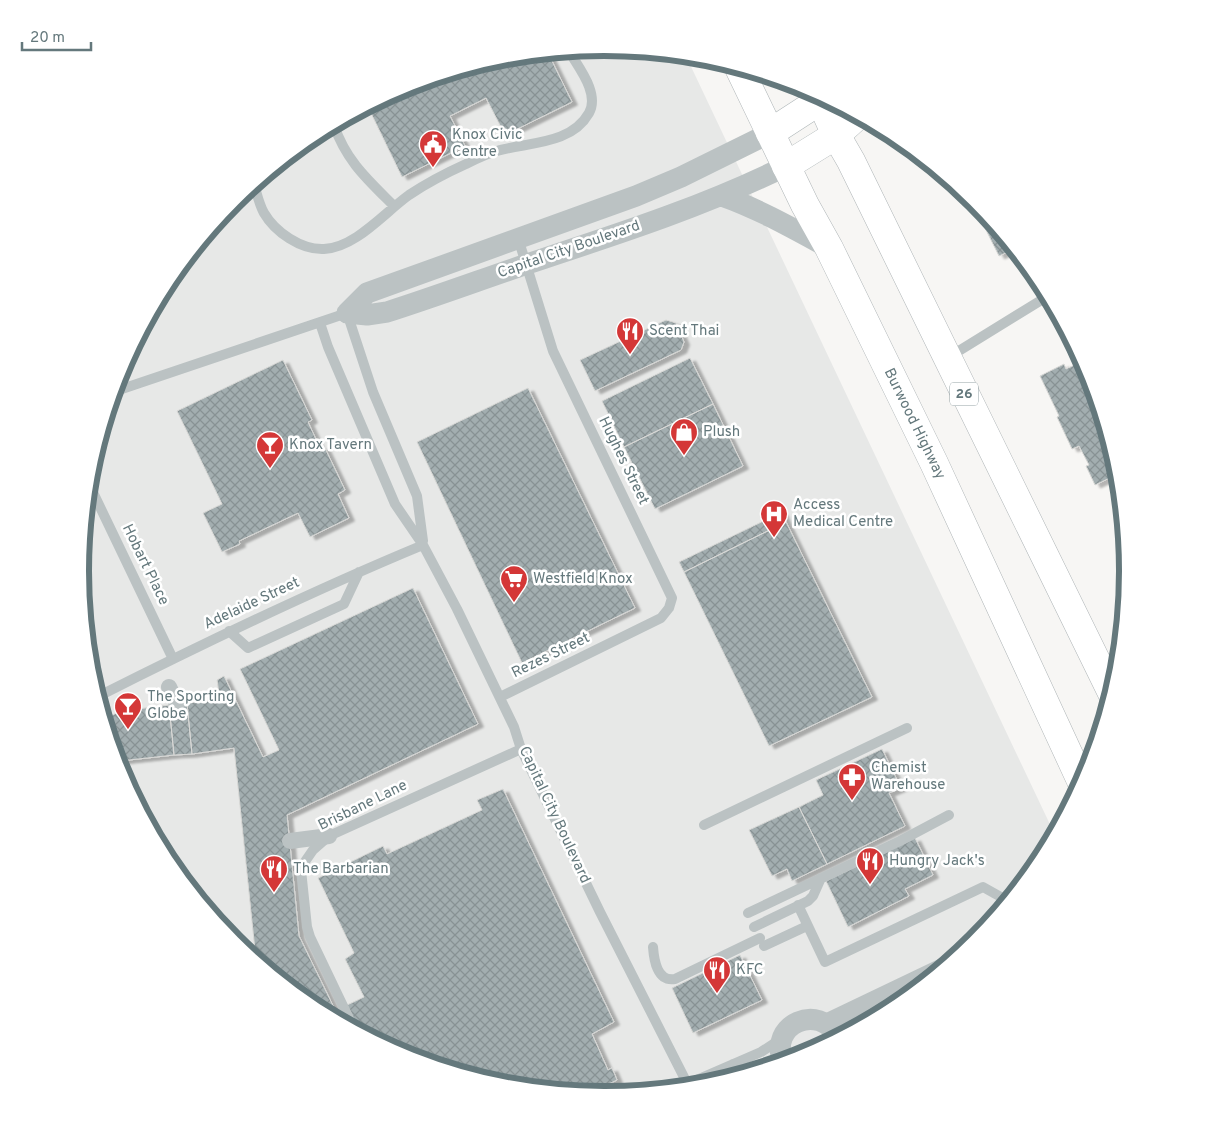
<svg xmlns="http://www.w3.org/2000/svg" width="1208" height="1143" font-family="Overpass,sans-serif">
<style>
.built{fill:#e7e8e7}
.building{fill:url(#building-cross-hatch);stroke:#d8d8d6;filter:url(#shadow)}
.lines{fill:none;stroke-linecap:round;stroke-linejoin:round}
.secondary-casing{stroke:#aeb6b8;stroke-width:29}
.trunk-casing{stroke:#afb5b7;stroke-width:29}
.service{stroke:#bbc2c3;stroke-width:10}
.pedestrian{stroke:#bbc2c3;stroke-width:16}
.minor{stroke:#bbc2c3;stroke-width:21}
.secondary{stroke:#fff;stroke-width:28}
.trunk{stroke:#fff;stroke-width:28}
.labels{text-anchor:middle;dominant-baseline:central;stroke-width:5;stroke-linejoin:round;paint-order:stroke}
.shield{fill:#fff;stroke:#92a0a3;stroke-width:1}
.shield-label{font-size:14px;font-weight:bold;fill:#64787c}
.poi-label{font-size:15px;fill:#64787c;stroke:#fff;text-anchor:start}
.street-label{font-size:15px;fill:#64787c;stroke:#fff}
.rim{fill:none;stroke:#64787c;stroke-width:6}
</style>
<defs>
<pattern id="building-cross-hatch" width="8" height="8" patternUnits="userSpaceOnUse" patternTransform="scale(1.25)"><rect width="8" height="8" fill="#a3aeb0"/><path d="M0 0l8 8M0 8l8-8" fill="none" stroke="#889294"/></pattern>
<filter id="shadow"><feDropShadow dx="5.5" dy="3" stdDeviation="1" flood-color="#0004"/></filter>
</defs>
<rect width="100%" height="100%" fill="#f7f6f4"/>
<!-- built -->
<path class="built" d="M604,48L686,56L1055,835L1040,863L974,942L895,1007L804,1056L706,1085L604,1095L501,1085L403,1055L313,1007L233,942L168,862L120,772L90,673L80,571L90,469L120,371L168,280L234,201L313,136L404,87L502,58Z"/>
<!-- building -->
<path class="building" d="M548,53L572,102L505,135L486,98L450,116L465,146L402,177L368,107L404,87L502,58Z
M980,208L1014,249L999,256L980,218L984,216Z
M666,320L676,323L684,342L681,350L595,391L580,360Z
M690,358L713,404L624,447L602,401Z
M283,360L312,420L308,422L320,448L324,446L345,490L338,494L349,518L310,537L298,513L239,541L240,544L222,552L203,513L222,504L177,411Z
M1083,361L1088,371L1118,474L1095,485L1086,466L1089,465L1079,446L1072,449L1057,417L1059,416L1040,376L1064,364L1066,369Z
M528,388L635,608L522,663L417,442Z
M713,404L743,466L655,509L624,447Z
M782,512L786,522L684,572L679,562Z
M786,522L872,697L769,746L684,572Z
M413,588L478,724L287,815L299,936L341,1022L313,1007L256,960L234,748L192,754L187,703L220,700L217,680L224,676L263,757L279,750L240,669Z
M187,703L192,754L174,755L169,705Z
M169,705L174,755L120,761L121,774L104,719L121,711Z
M882,749L901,788L889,793L905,826L827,864L799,807L823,795L816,780Z
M503,789L614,1022L592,1034L608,1070L612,1068L617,1080L588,1094L501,1085L406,1056L400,1044L391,1049L360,1032L347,1005L364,997L345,959L354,953L318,878L383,846L387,854L482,810L477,800Z
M799,807L827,864L792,881L787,869L772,876L749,830Z
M915,838L933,875L905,889L909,896L848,927L826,881Z
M740,955L762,1000L693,1033L672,988Z"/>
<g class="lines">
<!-- secondary casing -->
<g class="secondary-casing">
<path id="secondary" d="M770,133L824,98
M786,166L836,135L857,116"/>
</g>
<!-- trunk casing -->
<g class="trunk-casing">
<path id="trunk" d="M739,68L805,205L829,248L934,463L1082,783
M818,95L836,135L851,161L1112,693"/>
</g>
<!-- service -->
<path class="service" d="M334,125C346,161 368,180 394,206
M254,184C257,194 259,204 264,213C275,232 301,250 324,249C355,248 384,213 409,195C427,183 446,173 466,164C476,159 486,154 497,151C528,142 571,145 589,113C600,93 578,67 569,51
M320,323L328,347L395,504L423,545L457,609L514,727L521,749L600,912L689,1087
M949,357L1048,296
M113,392L347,313L373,392L417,496L423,541
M89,484L173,659
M229,631L248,648L344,604L359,572
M97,697C204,643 312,591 423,545
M500,697L661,618L669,608L672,598L553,351L518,238
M704,825L907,728
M798,905L825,962L983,887L1008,901
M748,913L900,841L949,815
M754,927L808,901L813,896L821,878
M764,946L807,926
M653,947C654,960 657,982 675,979L760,938
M354,1029L310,937L307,927L301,870L304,863L313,850L329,836L521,749
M732,1078L733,1064
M678,1088L761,1052L781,1039"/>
<!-- pedestrian -->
<path class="pedestrian" d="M169,687L177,704
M290,841L329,836"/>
<!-- minor -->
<path class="minor" d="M722,196C759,209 794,229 829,248
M347,313L367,315L387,312C434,297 480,280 527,264C615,235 703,207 786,166
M347,313L367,293L636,196L681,177L770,133
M827,1024L942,969
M783,1062C768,1024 819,1002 838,1037"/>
<!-- secondary -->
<use href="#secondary" class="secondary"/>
<!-- trunk -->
<use href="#trunk" class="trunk"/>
</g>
<!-- icons -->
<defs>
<g id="civic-pin" transform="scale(1.4375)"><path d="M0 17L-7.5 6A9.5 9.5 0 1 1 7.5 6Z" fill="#d43737" stroke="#fff"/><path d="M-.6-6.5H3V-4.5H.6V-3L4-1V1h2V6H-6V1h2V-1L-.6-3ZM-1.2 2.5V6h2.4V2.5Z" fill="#fff"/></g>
<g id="restaurant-pin" transform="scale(1.4375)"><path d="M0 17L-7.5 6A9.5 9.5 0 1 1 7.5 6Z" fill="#d43737" stroke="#fff"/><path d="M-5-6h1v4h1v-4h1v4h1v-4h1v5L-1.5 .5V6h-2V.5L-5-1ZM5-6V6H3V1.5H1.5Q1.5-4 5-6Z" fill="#fff"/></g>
<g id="shop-pin" transform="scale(1.4375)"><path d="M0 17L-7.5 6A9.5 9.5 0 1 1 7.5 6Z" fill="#d43737" stroke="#fff"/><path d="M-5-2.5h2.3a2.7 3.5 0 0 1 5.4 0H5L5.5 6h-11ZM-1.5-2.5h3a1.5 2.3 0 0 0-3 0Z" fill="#fff"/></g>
<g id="bar-pin" transform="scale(1.4375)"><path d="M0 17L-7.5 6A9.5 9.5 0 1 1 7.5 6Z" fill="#d43737" stroke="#fff"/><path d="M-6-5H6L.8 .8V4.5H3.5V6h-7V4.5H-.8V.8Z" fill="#fff"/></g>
<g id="hospital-pin" transform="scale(1.4375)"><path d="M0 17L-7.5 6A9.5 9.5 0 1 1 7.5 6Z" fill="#d43737" stroke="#fff"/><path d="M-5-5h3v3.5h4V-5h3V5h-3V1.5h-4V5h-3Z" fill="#fff"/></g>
<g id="supermarket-pin" transform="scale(1.4375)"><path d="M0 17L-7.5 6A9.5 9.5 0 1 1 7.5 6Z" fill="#d43737" stroke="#fff"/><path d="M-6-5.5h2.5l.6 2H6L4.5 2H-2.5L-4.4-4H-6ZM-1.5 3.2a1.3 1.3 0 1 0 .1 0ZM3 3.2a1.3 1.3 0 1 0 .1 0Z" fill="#fff"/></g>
<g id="pharmacy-pin" transform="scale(1.4375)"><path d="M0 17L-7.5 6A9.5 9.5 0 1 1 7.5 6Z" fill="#d43737" stroke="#fff"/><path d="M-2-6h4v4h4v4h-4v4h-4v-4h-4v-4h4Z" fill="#fff"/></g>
</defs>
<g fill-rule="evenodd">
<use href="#civic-pin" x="433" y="144"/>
<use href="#restaurant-pin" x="630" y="331"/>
<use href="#shop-pin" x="684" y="432"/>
<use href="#bar-pin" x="270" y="445"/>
<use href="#hospital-pin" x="774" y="514"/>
<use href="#supermarket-pin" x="514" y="579"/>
<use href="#bar-pin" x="128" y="706"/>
<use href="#pharmacy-pin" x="852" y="777"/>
<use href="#restaurant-pin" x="870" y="861"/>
<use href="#restaurant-pin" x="274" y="869"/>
<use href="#restaurant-pin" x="717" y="970"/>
</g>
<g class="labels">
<!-- shield labels -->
<rect class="shield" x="950" y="382.5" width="28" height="23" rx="4"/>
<g class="shield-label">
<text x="964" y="394">26</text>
</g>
<!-- poi labels -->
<g class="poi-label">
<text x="452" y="135">Knox Civic<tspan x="452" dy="17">Centre</tspan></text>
<text x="649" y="331">Scent Thai</text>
<text x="703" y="432">Plush</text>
<text x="289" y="445">Knox Tavern</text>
<text x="793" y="505">Access<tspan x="793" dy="17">Medical Centre</tspan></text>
<text x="533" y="579">Westfield Knox</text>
<text x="147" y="697">The Sporting<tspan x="147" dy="17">Globe</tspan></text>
<text x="871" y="768">Chemist<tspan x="871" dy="17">Warehouse</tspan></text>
<text x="889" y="861">Hungry Jack's</text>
<text x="293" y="869">The Barbarian</text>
<text x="736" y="970">KFC</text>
</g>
<!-- street labels -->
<g class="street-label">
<text transform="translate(569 250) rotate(-19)">Capital City Boulevard</text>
<text transform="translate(914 424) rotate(64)">Burwood Highway</text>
<text transform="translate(623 461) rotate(64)">Hughes Street</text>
<text transform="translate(145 565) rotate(64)">Hobart Place</text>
<text transform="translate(252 604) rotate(-25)">Adelaide Street</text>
<text transform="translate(551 656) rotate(-26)">Rezes Street</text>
<text transform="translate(363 806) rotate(-26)">Brisbane Lane</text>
<text transform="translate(554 815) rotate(65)">Capital City Boulevard</text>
</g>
</g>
<!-- crop -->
<path d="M0 0H1208V1143H0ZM89 571a515 515 0 1 1 1030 0a515 515 0 1 1-1030 0Z" fill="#fff" fill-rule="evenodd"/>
<path class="rim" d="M89 571a515 515 0 1 1 1030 0a515 515 0 1 1-1030 0Z"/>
<!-- scale -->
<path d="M22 42v8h69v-8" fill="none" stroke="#64787c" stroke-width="2.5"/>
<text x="30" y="42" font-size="15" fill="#64787c" stroke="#ffffff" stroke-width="4" paint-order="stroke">20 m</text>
</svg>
